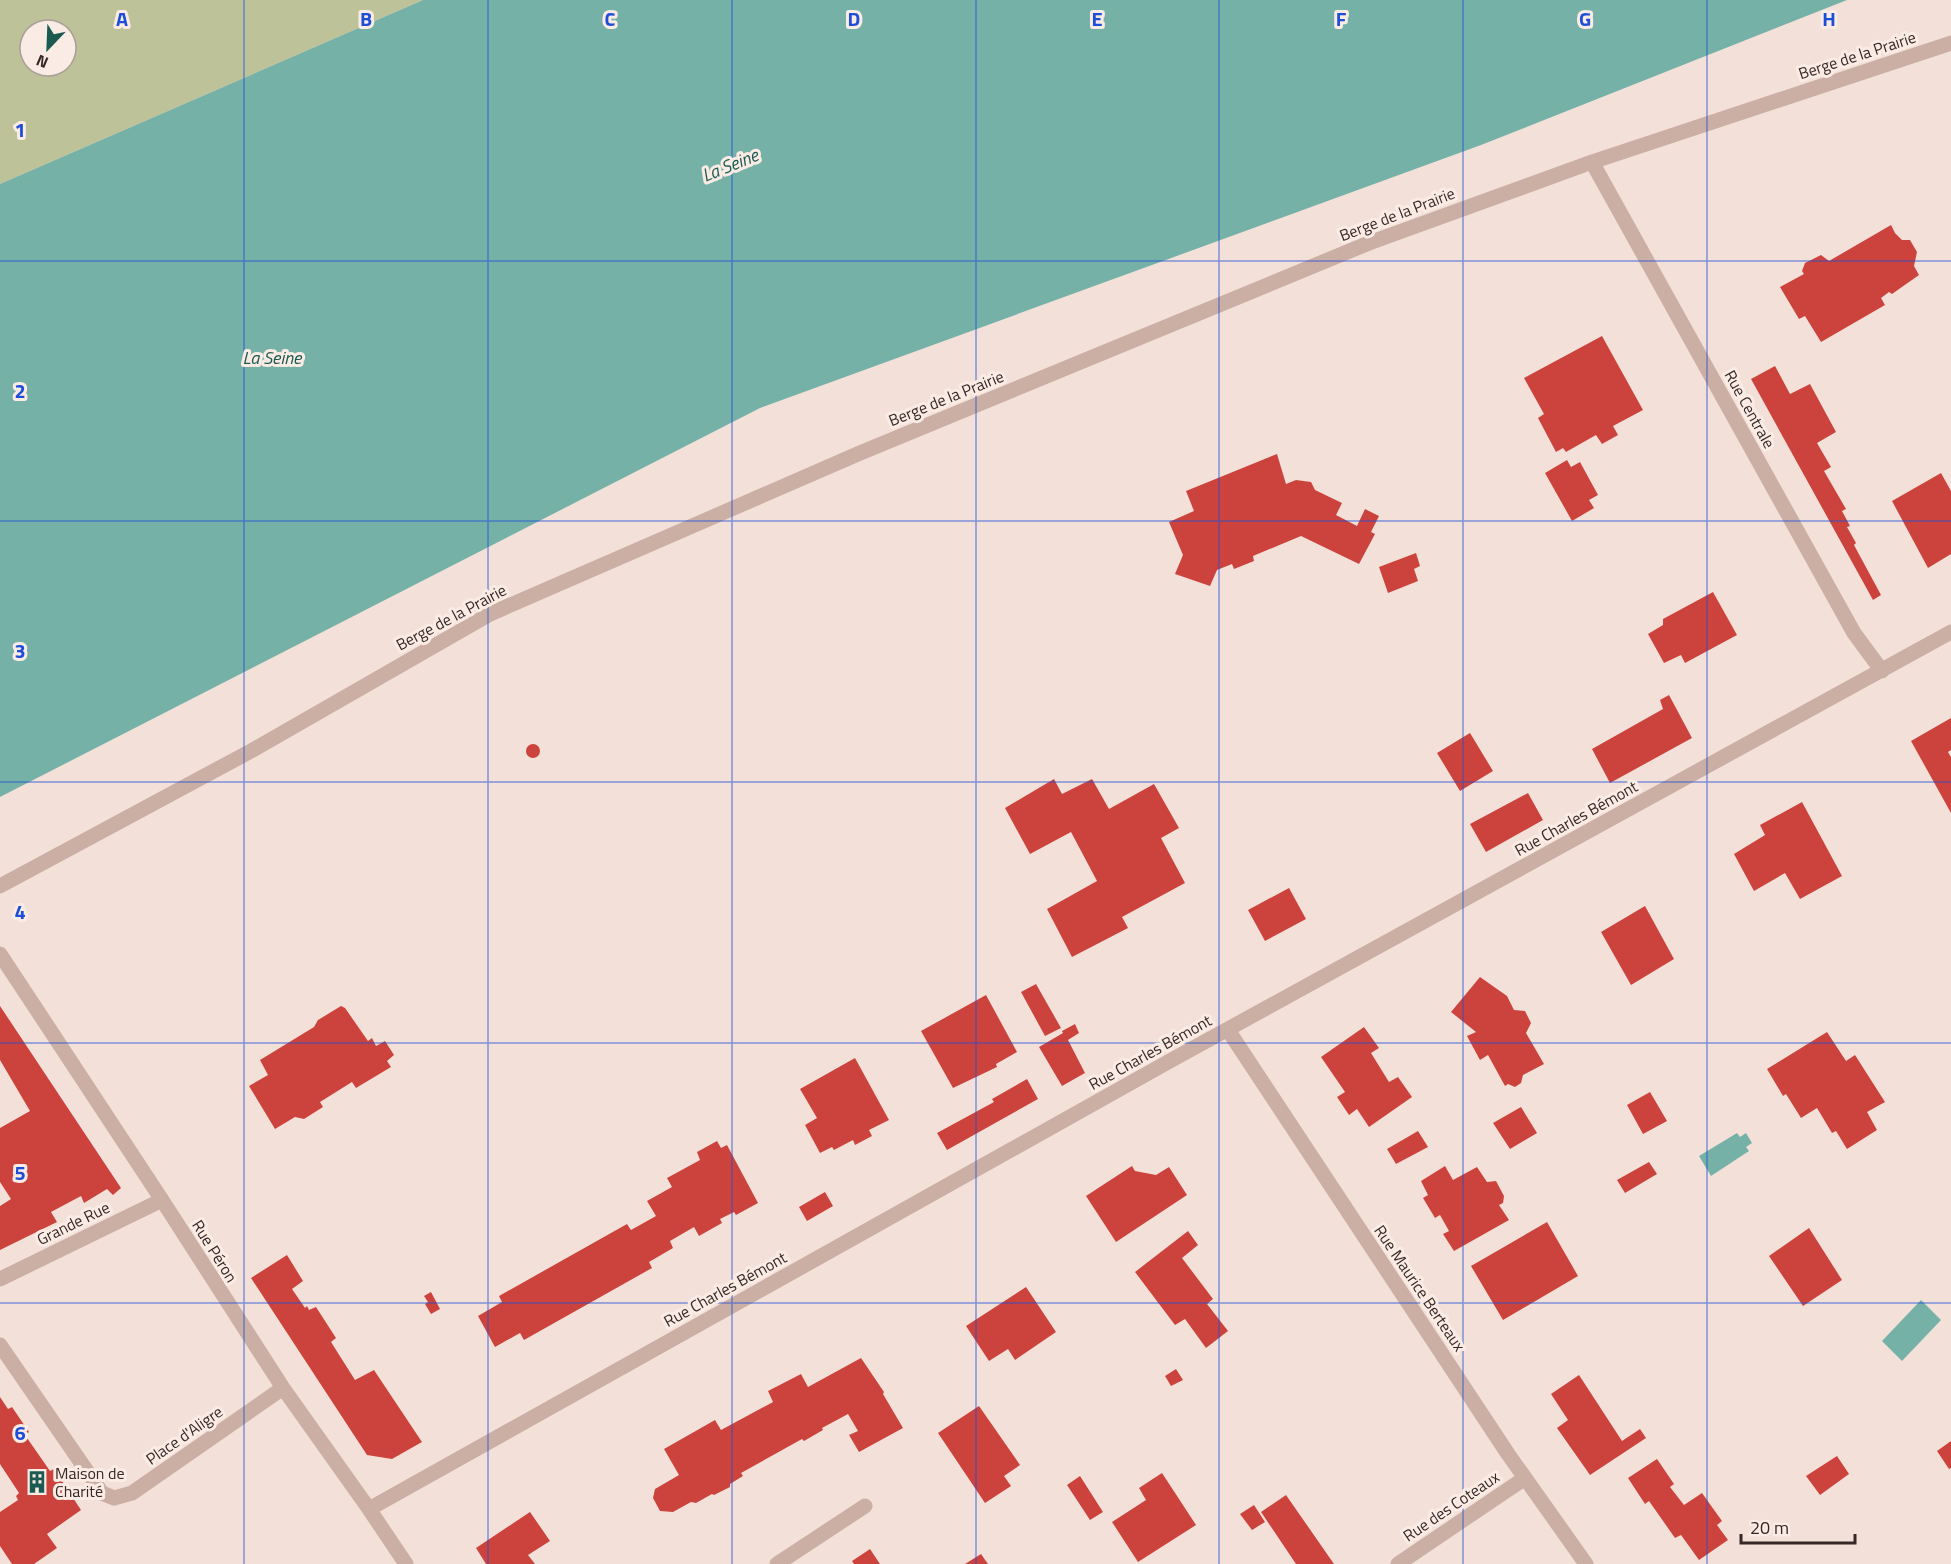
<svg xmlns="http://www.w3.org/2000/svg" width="1951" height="1564" font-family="'Titillium Web',sans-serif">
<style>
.green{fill:#bdc298;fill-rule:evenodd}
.water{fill:#76b1a7}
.building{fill:#cc433d}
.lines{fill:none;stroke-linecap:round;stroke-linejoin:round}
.minor{stroke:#cbaea4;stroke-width:15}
.grid{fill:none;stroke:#1d4ed8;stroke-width:1.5;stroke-opacity:0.55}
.labels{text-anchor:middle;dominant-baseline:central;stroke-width:6;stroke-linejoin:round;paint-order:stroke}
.street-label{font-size:16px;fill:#362826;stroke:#faece5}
.poi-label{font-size:16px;fill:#362826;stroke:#faece5;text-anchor:start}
.water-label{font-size:18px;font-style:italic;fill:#1a5a51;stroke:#faece5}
.grid-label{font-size:20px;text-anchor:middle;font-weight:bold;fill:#1d4ed8;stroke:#faece5;stroke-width:6;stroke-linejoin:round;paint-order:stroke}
</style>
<rect width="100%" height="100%" fill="#f3e1d9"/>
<!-- green -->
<path class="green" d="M0,0H423L0,184ZM30,30H66V66H30Z"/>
<!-- water -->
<path class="water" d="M423,0H1847L1481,145L760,408L0,797V184Z
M1737,1133L1740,1137L1746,1133L1752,1143L1746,1147L1749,1151L1711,1176L1699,1156Z
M1921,1300L1941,1320L1902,1361L1882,1341Z"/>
<!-- building -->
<path class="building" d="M1891,225L1895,233L1902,240H1910L1917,252L1914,266L1919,275L1892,294L1889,292L1881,298L1885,305L1821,342L1805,316L1799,319L1780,287L1804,274L1802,271L1805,263L1821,255L1829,261Z
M1602,336L1643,410L1613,426L1618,435L1602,444L1596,435L1566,452L1563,448L1556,452L1538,418L1544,414L1524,378Z
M1775,366L1790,394L1810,384L1836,432L1817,443L1831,467L1824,471L1846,509L1842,511L1850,526L1847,527L1856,543L1854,545L1881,595L1873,600L1751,379Z
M1277,454L1286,484L1296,480L1311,482L1315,490L1342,503L1336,515L1357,526L1365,509L1379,516L1371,532L1375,534L1359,564L1301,536L1253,556L1254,561L1234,569L1232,564L1217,570L1210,586L1175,574L1183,555L1169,522L1194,511L1186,491Z
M1567,460L1571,467L1580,462L1598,495L1589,500L1594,508L1572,521L1545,473Z
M1941,473L1951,491V554L1928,568L1892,501Z
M1416,553L1420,566L1414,569L1418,581L1388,593L1379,567Z
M1713,592L1737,635L1685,663L1681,655L1664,663L1648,634L1663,625V619Z
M1669,695L1692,738L1610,783L1592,749L1663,709L1660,700Z
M1951,718V750L1948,752L1951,757V813L1911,741Z
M1470,733L1493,771L1460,791L1437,753Z
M526 751a7 7 0 1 1 14 0a7 7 0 1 1-14 0Z
M1054,779L1062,794L1092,779L1109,809L1154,784L1179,828L1161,838L1185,883L1122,917L1128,928L1072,957L1047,909L1097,881L1071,832L1030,854L1005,808Z
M1528,793L1543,820L1486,852L1470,824Z
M1802,802L1842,876L1800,899L1785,873L1754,891L1734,854L1765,835L1760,825Z
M1289,888L1306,919L1265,941L1248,910Z
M1645,906L1674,959L1631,985L1601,932Z
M1480,977L1507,996L1514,1010L1525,1011L1531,1023L1526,1033L1544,1064L1523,1075L1521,1083L1515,1087L1508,1084L1505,1086L1488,1055L1480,1060L1467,1036L1476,1032L1451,1012Z
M1036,984L1061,1028L1045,1036L1021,992Z
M986,995L1017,1052L996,1064L997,1067L953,1088L921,1031Z
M0,1006L121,1188L113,1195L107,1189L84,1203L81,1196L51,1212L57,1222L0,1250V1206L11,1199L0,1182V1128L30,1111L0,1060Z
M341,1006L345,1008L368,1041L372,1038L376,1046L385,1041L394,1055L387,1061L391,1067L356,1088L352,1082L320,1102L323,1107L304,1119L295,1117L275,1129L249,1086L268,1075L260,1060L314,1027L318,1020Z
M1075,1024L1079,1033L1068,1040L1085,1073L1062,1086L1039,1047L1063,1033L1062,1031Z
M1364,1027L1379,1048L1371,1053L1389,1082L1398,1077L1412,1097L1369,1127L1357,1109L1349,1115L1337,1097L1345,1092L1321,1057Z
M1827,1032L1846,1061L1855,1055L1885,1102L1867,1112L1877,1130L1847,1149L1836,1131L1832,1133L1817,1108L1801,1118L1786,1094L1783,1096L1767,1069Z
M855,1058L889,1120L869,1130L872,1136L855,1145L853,1140L834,1150L832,1147L820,1153L805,1125L817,1118L800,1089Z
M1027,1079L1038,1099L947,1150L937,1133L994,1102L992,1099Z
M1650,1092L1667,1121L1643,1134L1627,1105Z
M1521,1107L1537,1133L1510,1149L1493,1123Z
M1418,1131L1428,1147L1396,1164L1387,1149Z
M717,1141L721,1148L727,1145L758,1203L736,1215L734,1212L720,1219L722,1223L699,1236L694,1227L670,1241L673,1248L649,1262L652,1268L524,1340L520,1333L495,1347L478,1316L502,1302L499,1296L627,1224L631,1230L656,1216L647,1201L672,1187L667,1178L700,1160L697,1152Z
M1649,1162L1657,1174L1625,1193L1617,1180Z
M1132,1166L1135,1171L1156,1175L1169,1167L1187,1195L1116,1242L1086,1196Z
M1445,1166L1453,1180L1477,1167L1487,1182L1496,1181L1504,1196L1503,1203L1499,1205L1509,1220L1454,1251L1443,1234L1449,1231L1440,1215L1435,1218L1423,1198L1428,1195L1421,1181Z
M825,1192L833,1206L807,1221L799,1207Z
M1547,1222L1578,1276L1503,1320L1471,1266Z
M1809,1228L1842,1280L1803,1306L1769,1256Z
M1188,1231L1198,1245L1182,1258L1213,1299L1207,1304L1228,1331L1206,1348L1185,1319L1175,1325L1135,1272Z
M287,1255L303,1281L292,1289L305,1308L307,1306L309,1310L316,1307L336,1338L331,1342L355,1380L374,1370L422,1442L392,1459L367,1455L251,1278Z
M1026,1287L1056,1332L1015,1360L1008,1349L989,1361L966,1326Z
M431,1292L440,1309L431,1314L425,1304L428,1302L424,1296Z
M861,1358L884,1392L883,1394L903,1428L859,1452L849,1435L858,1431L848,1414L822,1428L823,1430L804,1441L802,1439L741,1473L743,1476L730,1484V1487L714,1495L712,1494L696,1503L691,1502L673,1512L660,1511L653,1498L655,1489L679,1475L664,1449L715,1420L721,1430L773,1402L768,1391L801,1374L808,1387Z
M1176,1369L1183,1380L1171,1386L1165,1376Z
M1579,1375L1622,1441L1640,1429L1646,1438L1590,1475L1557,1428L1568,1420L1551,1394Z
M0,1397L8,1409L12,1407L29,1432L25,1435L50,1471L54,1469L81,1510L47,1534L57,1548L34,1564H12L0,1546V1512L18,1500L16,1496L19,1493L0,1464Z
M979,1406L1020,1465L1004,1476L1011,1486L985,1503L938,1433Z
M1951,1441V1468L1949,1469L1937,1451Z
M1837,1456L1849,1474L1820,1495L1806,1476Z
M1657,1459L1674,1484L1670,1487L1684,1505L1702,1493L1722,1521L1717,1525L1728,1540L1699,1560L1681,1535L1675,1538L1649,1501L1645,1504L1628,1478Z
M1162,1473L1196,1525L1138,1562L1112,1522L1146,1500L1139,1488Z
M1080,1476L1103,1512L1090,1520L1067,1485Z
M1286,1495L1334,1564H1296L1261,1512Z
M1254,1505L1265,1522L1252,1530L1240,1514Z
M530,1512L550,1541L528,1555L535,1564H486L476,1548Z
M870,1549L880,1564H854L852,1561Z
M981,1554L988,1564H965Z"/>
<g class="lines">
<!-- minor -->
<path class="minor" d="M1592,162L1854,633L1882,671
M0,886L251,751L490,614L860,453L1369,243L1592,162L1951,43
M0,954L162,1200L283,1388L369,1509L406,1564
M1228,1030L1508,1454L1586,1564
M0,1279L162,1200
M0,1345L102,1493L114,1498L132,1493L283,1388
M369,1509L1168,1062L1951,632
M777,1564L865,1506
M1398,1564L1525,1478"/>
</g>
<!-- grid -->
<path class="grid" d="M244,0V1564M488,0V1564M732,0V1564M976,0V1564M1219,0V1564M1463,0V1564M1707,0V1564M0,261H1951M0,521H1951M0,782H1951M0,1043H1951M0,1303H1951"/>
<!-- icons -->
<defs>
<g id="building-bare" transform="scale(1.8)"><path d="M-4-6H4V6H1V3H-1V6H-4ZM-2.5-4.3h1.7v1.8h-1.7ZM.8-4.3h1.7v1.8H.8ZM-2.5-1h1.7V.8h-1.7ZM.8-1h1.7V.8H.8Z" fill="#1a5a51" stroke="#faece5" stroke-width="2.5" paint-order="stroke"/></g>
</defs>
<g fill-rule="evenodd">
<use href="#building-bare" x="37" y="1482"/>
</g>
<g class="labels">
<!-- street labels -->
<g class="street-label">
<text transform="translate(1857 55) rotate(-18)">Berge de la Prairie</text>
<text transform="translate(1397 214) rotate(-21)">Berge de la Prairie</text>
<text transform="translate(946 398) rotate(-22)">Berge de la Prairie</text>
<text transform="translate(1750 409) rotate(61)">Rue Centrale</text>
<text transform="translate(451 617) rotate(-28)">Berge de la Prairie</text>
<text transform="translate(1576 818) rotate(-29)">Rue Charles Bémont</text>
<text transform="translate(1150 1052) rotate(-29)">Rue Charles Bémont</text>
<text transform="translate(73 1223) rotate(-26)">Grande Rue</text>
<text transform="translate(215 1251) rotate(58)">Rue Péron</text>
<text transform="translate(1420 1288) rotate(56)">Rue Maurice Berteaux</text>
<text transform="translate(725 1289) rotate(-29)">Rue Charles Bémont</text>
<text transform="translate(184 1435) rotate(-35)">Place d'Aligre</text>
<text transform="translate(1451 1506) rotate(-34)">Rue des Coteaux</text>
</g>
<!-- poi labels -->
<g class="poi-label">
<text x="55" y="1473">Maison de<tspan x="55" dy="18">Charité</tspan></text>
</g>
<!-- water labels -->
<g class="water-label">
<text transform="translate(730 165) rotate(-22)">La Seine</text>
<text x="272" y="357">La Seine</text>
</g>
</g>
<g class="grid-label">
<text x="122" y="26">A</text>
<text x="366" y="26">B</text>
<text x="610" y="26">C</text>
<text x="854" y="26">D</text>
<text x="1097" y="26">E</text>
<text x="1341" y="26">F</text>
<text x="1585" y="26">G</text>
<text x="1829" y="26">H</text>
<text x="20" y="137">1</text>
<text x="20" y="398">2</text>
<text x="20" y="658">3</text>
<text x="20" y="919">4</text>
<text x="20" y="1180">5</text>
<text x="20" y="1440">6</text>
</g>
<!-- north arrow -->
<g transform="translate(48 48) rotate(203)"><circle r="28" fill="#faece5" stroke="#ac9e99" stroke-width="1.5"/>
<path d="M0-4.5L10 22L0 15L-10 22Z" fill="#1a5a51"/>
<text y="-9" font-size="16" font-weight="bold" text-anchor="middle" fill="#362826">N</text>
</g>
<!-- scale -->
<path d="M1741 1534v9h114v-9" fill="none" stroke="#362826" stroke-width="3"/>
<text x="1750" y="1534" font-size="18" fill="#362826" stroke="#faece5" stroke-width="4.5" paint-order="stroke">20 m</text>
</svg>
